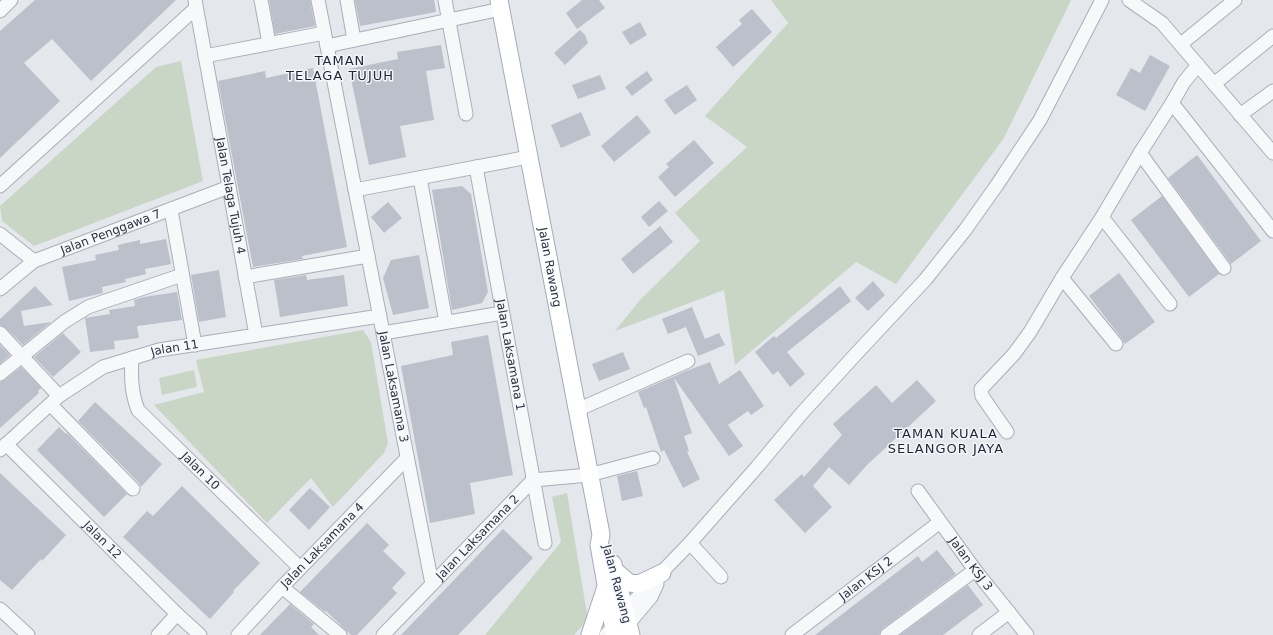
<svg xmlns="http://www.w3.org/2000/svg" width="1273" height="635" font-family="'DejaVu Sans',sans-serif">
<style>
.green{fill:#c9d6c5}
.building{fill:#bbc0ca}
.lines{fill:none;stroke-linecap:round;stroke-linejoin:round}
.minor-casing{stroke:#a9aeb7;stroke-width:15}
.major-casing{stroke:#a3abb8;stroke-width:19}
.minor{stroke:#f7f8fa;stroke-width:13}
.major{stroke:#fff;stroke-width:17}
.labels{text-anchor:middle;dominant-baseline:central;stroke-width:3;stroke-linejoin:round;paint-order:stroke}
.street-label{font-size:12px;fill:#2b3445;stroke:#f4f6f9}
.neighbourhood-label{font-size:13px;letter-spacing:1px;fill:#1d2536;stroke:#f4f6f9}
</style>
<rect width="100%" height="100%" fill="#e4e7ec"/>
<!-- green -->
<path class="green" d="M771,0H1071L1004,138L896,284L856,262L735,365L724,290L615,331L641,299L700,241L675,213L747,147L705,116L788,23Z
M181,61L203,181L34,246L2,221L0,206L156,67Z
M363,330L371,342L388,443L384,453L333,507L311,478L267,523L154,405L204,392L196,360Z
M194,370L197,387L162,395L159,378Z
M567,493L588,620L574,635H485L561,542L552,497Z"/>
<!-- building -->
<path class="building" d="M35,0H176L91,81L52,39L24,63L60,101L0,158V31Z
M269,0H310L315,26L275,34Z
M355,0H434L436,12L360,26Z
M582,0H599L605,8L577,29L566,13Z
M752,9L772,32L733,67L716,47L742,24L739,20Z
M640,22L647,35L630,45L622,32Z
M580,30L585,35L588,43L565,65L554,53Z
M441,45L445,68L426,71L434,120L400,126L406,157L369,165L349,69L398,59L397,52Z
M1150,55L1170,66L1145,111L1116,95L1131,68L1140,73Z
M313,68L347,247L302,256L303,259L253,267L218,81L265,71L266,78Z
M647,71L653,80L632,96L625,87Z
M600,75L606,89L578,99L572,85Z
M687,85L697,100L675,115L664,100Z
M581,112L591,135L561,148L551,125Z
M637,115L651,132L614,162L601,146Z
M694,140L714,163L675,197L658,177L669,167L666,164Z
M1197,155L1261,241L1231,264L1168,178Z
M462,186L471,194L488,292L482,303L452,310L432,190Z
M1162,196L1219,274L1189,297L1131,220Z
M659,201L668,211L649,227L641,217Z
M388,202L402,218L384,233L371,217Z
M660,226L673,242L633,274L621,259Z
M166,239L171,264L145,269L146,274L125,279L126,282L102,287L103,293L69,301L62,267L96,260L95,255L119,250L118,245L140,240V244Z
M419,255L429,308L393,315L383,278L391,260Z
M219,270L226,317L199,322L191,275Z
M1119,273L1155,322L1125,344L1122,339L1089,296Z
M306,275L307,280L344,275L348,306L280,317L274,280Z
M873,281L885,295L868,311L855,298Z
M35,286L53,305L21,311L24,326L51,322L23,345L6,328L0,325V319Z
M840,286L851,301L787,352L805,374L790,387L778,371L773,375L755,352L774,336L776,338Z
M177,292L182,320L137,326L139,338L114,341L115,349L90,352L85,318L110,314L109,310L135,306L134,300L144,297Z
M692,307L705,339L719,333L725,345L698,356L686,327L668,334L662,319Z
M63,333L81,352L53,377L34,357Z
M488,335L513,475L470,483L475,514L430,523L401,366L453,355L451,342Z
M0,345L10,355L0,364Z
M623,352L630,369L599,381L592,364Z
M710,362L719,384L740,370L764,406L751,415L748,411L728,425L743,446L729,456L674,378L692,433L684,436L689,451L687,452L700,479L683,488L664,450L661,452L646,407L644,408L638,392L686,371Z
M21,367L41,388L38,391L39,393L0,428V382L5,380Z
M917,380L936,401L867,465L849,485L829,467L813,486L832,507L805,533L774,500L802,474L804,477L842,435L833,424L876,385L892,403Z
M95,402L162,464L141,487L139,483L78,421Z
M59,427L66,434L67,433L127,494L104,517L37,450Z
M637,471L643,496L622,501L617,476Z
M0,473L66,535L42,561L41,559L12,590L0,580Z
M182,486L260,563L233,591L234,592L210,619L123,537L147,511L153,516Z
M310,488L330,507L309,530L289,510Z
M367,523L389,545L383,551L406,573L392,588L397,593L357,635H351L326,611L325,612L300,592Z
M503,529L533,558L458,635H401Z
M937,550L956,574L882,629L879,635H815L918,556L922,562Z
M968,585L983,605L943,635H900Z
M290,604L314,624L311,627L319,635H260Z"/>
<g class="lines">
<!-- minor casing -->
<g class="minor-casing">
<g id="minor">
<path id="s1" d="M195,0L256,335"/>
<path d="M261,0L269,43"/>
<path id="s2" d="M318,0L432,584"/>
<path d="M347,0L354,40"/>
<path d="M445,0L466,114"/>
<path d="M1129,0L1162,23L1273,153"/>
<path d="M0,11L11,0"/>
<path d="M1181,44L1235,0"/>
<path d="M327,46L501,9"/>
<path d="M205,56L324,33"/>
<path d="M1214,84L1273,36"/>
<path d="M1172,103L1273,231"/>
<path d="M1240,115L1273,91"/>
<path d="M1140,153L1224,268"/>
<path id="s3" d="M476,167L545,543"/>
<path d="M420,178L446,322"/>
<path d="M0,186L196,8"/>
<path d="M355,190L529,157"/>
<path d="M171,210L195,345"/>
<path d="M1102,217L1170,304"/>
<path d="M0,234L34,261"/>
<path d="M245,277L368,256"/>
<path d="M1062,278L1116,344"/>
<path id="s4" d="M0,289L34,261L229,187"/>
<path d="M0,333L59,396"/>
<path d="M383,333L502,313"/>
<path id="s5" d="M132,358C131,376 131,392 138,410L300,568"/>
<path d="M0,374L64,322L88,307L182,275"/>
<path d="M51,405L133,489"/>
<path d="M577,410L688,361"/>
<path d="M1007,432L982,396L981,389L1014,354L1030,332L1062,278L1102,217L1140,153L1172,103L1184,82L1198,65"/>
<path id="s6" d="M6,444L177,614L200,635"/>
<path id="s7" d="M0,450L59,396L103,367L159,350L380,316"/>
<path id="s8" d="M918,491L975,570L1027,635"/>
<path d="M690,543L721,577"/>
<path d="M282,587L340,635"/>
<path d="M0,609L28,635"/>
<path d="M624,629L651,597L657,584"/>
<path d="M158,635L177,614"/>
<path id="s9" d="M238,635L282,587L407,458"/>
<path id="s10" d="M383,635L533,480L589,475L653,458"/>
<path d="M606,635L634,601L690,543L757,467L802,413L855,355L925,280L965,230L997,185L1040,120L1102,0"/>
<path id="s11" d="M792,635L940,522"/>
<path d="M887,635L975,570"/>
<path d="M979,635L1009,612"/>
</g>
</g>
<!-- major casing -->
<g class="major-casing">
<g id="major">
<path id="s12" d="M499,0L600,529L601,535L599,545L615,635"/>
<path d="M613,564L631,635"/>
<path d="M614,570L629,583L639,584L662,573"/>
<path d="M590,635L605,590"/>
</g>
</g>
<!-- minor -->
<use href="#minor" class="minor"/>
<!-- major -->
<use href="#major" class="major"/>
</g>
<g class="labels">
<!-- street labels -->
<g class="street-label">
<text stroke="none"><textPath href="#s1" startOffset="199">Jalan Telaga Tujuh 4</textPath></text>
<text stroke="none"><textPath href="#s4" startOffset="126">Jalan Penggawa 7</textPath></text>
<text stroke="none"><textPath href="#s12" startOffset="272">Jalan Rawang</textPath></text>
<text stroke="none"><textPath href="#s7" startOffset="207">Jalan 11</textPath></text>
<text stroke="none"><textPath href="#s3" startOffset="191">Jalan Laksamana 1</textPath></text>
<text stroke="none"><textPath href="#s2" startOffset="394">Jalan Laksamana 3</textPath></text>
<text stroke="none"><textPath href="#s5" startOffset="140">Jalan 10</textPath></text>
<text stroke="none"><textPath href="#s10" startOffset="136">Jalan Laksamana 2</textPath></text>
<text stroke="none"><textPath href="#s6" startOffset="136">Jalan 12</textPath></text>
<text stroke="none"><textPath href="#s9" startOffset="123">Jalan Laksamana 4</textPath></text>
<text stroke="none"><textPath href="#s8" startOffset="90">Jalan KSJ 3</textPath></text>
<text stroke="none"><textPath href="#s11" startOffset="93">Jalan KSJ 2</textPath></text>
<text transform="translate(617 584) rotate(75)">Jalan Rawang</text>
</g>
<!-- neighbourhood labels -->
<g class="neighbourhood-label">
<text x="340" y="60">TAMAN<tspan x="340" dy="15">TELAGA TUJUH</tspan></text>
<text x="946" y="433">TAMAN KUALA<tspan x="946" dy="15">SELANGOR JAYA</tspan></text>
</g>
</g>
</svg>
